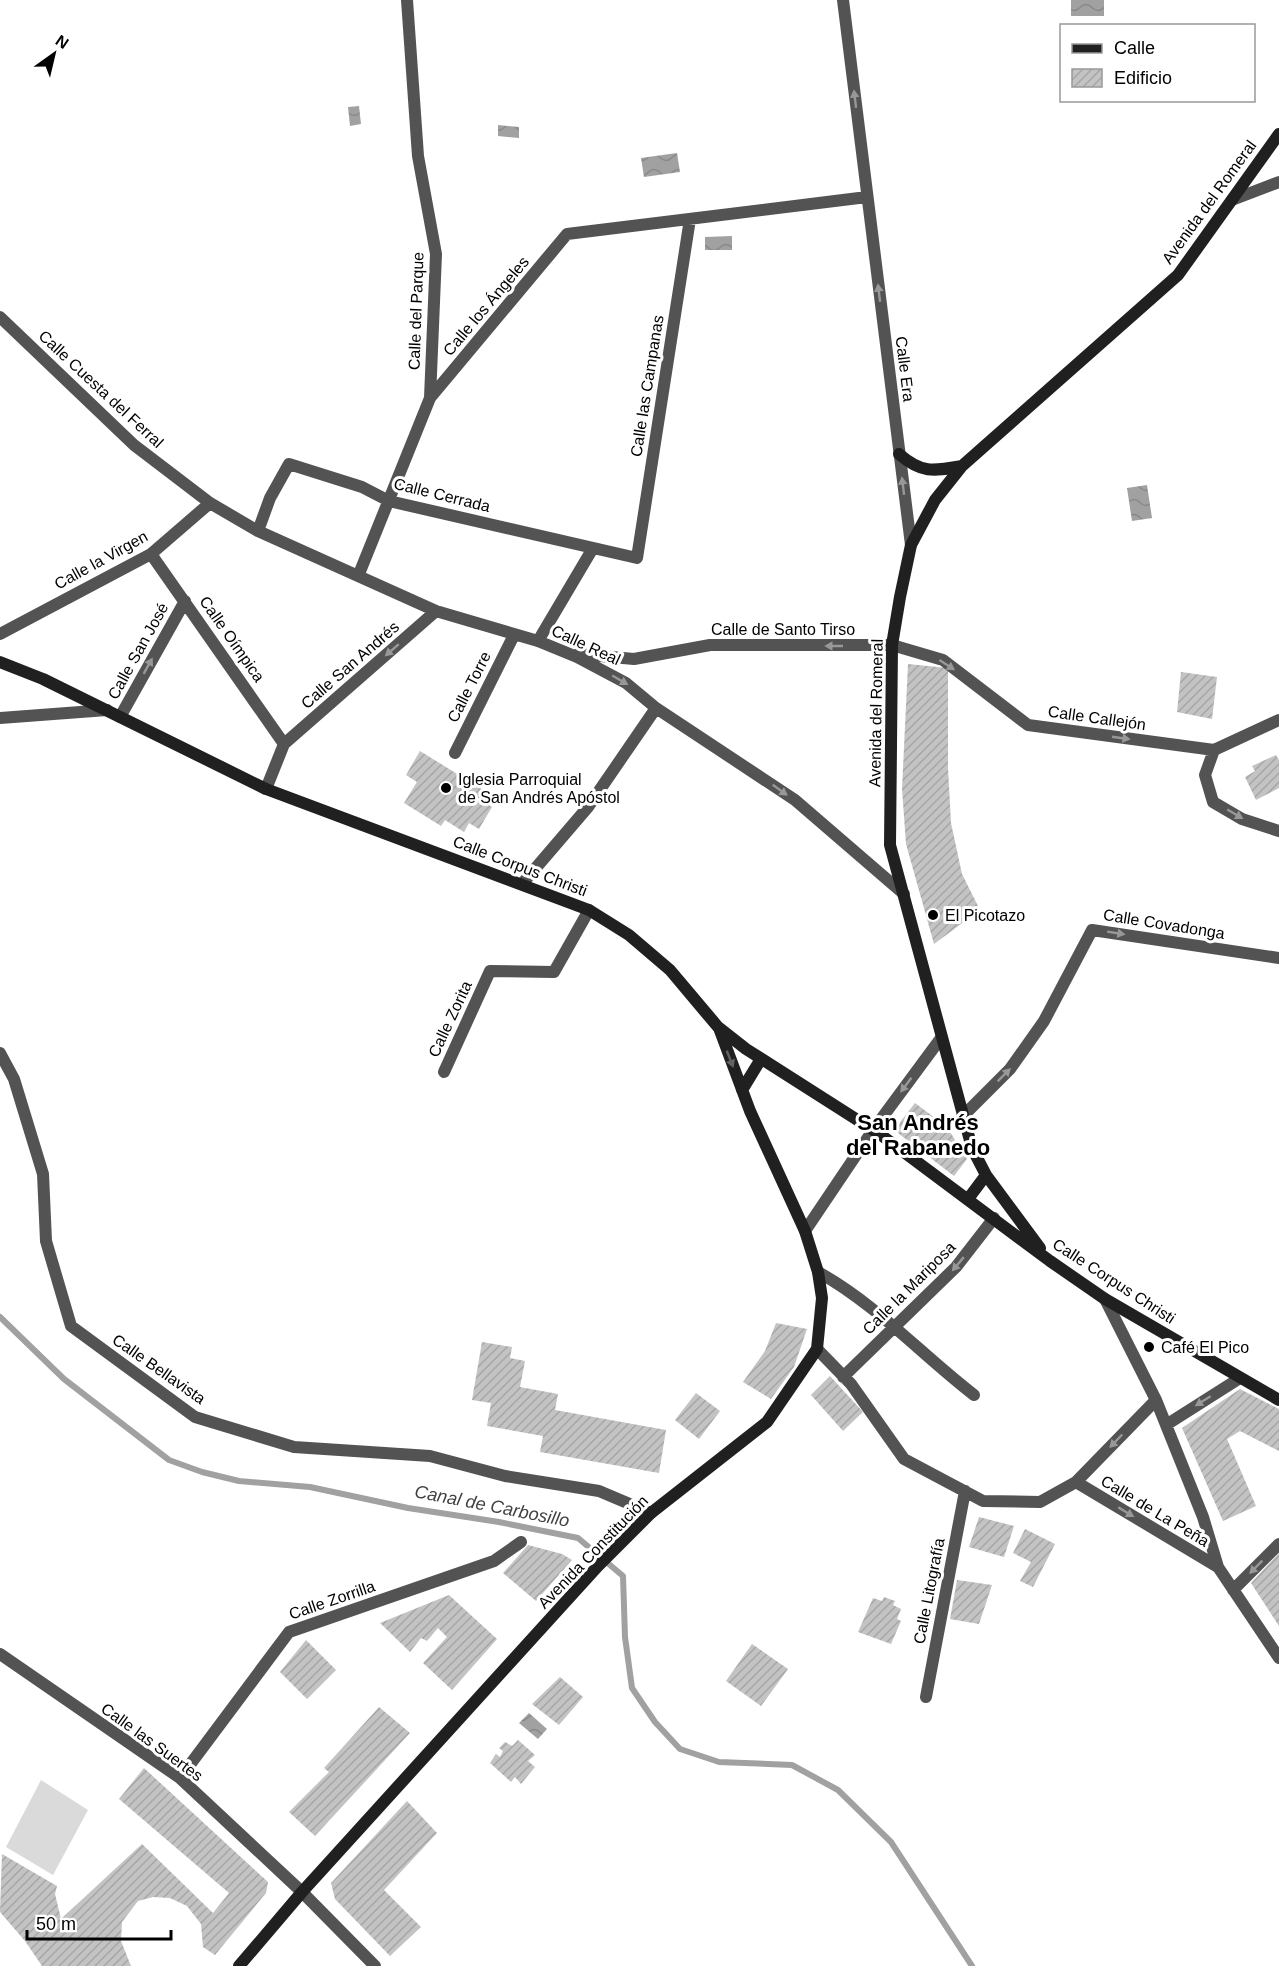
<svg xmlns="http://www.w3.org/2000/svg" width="1279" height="1966" font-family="Arial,sans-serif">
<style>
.grass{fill:#dadada}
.water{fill:url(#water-waves)}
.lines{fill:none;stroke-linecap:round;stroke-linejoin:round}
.stream{stroke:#a1a1a1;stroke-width:6}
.building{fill:url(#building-hatch)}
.street{stroke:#535353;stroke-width:12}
.secondary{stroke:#202020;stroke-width:12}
.oneway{fill:#989898}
.oneway2{fill:#636363}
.poi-dot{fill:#000;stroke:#fff;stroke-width:2}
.labels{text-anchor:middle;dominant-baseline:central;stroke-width:6;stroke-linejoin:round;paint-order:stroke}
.street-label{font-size:16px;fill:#000;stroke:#fff}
.poi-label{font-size:16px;fill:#000;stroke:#fff;text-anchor:start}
.water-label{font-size:18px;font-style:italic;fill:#424242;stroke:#fff}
.district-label{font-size:22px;font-weight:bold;fill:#000;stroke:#fff}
</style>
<defs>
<pattern id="water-waves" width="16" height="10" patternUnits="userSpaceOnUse" patternTransform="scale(1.5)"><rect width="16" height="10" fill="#a1a1a1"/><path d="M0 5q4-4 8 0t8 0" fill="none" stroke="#898989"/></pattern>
<pattern id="building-hatch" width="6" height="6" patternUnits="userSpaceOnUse" patternTransform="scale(1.5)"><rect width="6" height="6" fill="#c3c3c3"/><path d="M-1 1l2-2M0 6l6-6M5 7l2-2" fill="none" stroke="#a6a6a6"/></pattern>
</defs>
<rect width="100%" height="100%" fill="#fff"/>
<!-- grass -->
<path class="grass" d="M41,1780L88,1810L53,1875L6,1847Z"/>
<!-- water -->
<path class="water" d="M1071,0H1104V16H1071Z
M359,106L361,124L350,126L348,107Z
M498,125L519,127V138L498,136Z
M677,153L680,172L644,177L641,158Z
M732,236V250H705V237Z
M1147,485L1152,518L1132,521L1127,488Z
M529,1713L547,1729L538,1739L519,1723Z"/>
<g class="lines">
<!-- stream -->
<path class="stream" d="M0,1317L64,1379L169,1460L202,1472L239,1481L310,1487L408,1508L499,1522L578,1538L623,1576L625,1637L632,1688L655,1722L680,1749L719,1762L792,1765L838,1790L891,1842L972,1966"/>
</g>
<!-- building -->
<path class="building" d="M908,664L948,668V768L951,823L962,874L980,910L934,944L906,844L902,789Z
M1181,672L1217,677L1212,719L1177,712Z
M420,751L488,793L483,801L492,807L479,829L469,823L464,832L445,820L441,826L404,803L417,782L406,775Z
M1276,755L1279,760V788L1256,800L1245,777L1255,771L1252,766Z
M915,1103L947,1127L967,1159L954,1176L894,1130Z
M776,1323L807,1329L794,1367L771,1399L743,1382L765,1351Z
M482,1342L512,1347L510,1358L525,1361L520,1387L558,1394L555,1410L666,1430L659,1473L540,1452L543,1436L487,1426L491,1403L472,1400Z
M830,1376L863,1412L843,1431L811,1395Z
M1240,1389L1279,1409V1451L1240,1431L1227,1439L1256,1506L1223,1521L1182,1428Z
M696,1393L720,1411L699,1439L675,1420Z
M979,1517L1014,1526L1004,1557L969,1547Z
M1025,1529L1055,1544L1033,1587L1020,1581L1031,1562L1013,1553Z
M528,1545L562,1554L572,1560L536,1601L503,1573Z
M1279,1553V1626L1251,1583Z
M957,1580L992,1585L979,1624L950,1619Z
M449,1595L497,1639L452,1690L423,1663L447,1637L438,1628L427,1641L421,1638L410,1652L380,1623Z
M884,1597L895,1601L893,1605L901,1609L897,1619L901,1621L891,1644L858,1632L873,1598L882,1601Z
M306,1640L336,1670L307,1699L280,1672Z
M752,1644L788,1669L761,1706L726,1681Z
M560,1677L583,1697L559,1725L532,1704Z
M379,1707L410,1733L315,1836L289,1812L329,1772L324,1768Z
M518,1740L535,1755L528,1761L535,1767L521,1784L515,1777L511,1782L490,1763L496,1754L500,1757L503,1751L499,1748L505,1742L512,1746Z
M144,1768L268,1882L266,1893L215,1955L203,1947L201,1924L187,1906L170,1898L153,1897L138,1901L122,1922L121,1941L131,1966H42L25,1941L0,1912L2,1854L57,1886L55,1894L61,1919L142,1844L213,1913L229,1893L119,1799Z
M407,1801L437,1833L384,1890L421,1927L390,1956L335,1899L331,1883Z"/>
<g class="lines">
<!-- street -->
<path class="street" d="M843,0L911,545
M1232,200L1279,182
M0,317L134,445L210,503L258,531L436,611L538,641L577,657L626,683L656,708L795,800L904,894
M430,398L567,234L867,197
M258,531L270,498L289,464L362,487L389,501L637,558L690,219
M151,554L284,744
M359,574L430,398L436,254L418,156L407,0
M0,634L151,554L210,503
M538,641L593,548
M578,654L634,659L710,645H892L943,660L1028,725L1214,750
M120,717L185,601
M0,718L107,710
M1214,750L1205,775L1213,802L1242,819L1279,831
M1214,750L1279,720
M455,753L514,635
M266,789L284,744L436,611
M522,884L588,807L656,708
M0,1053L14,1079L43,1174L46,1241L71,1326L195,1417L294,1447L430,1456L505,1476L599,1491L651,1513
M444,1072L490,971L554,972L589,910
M962,1117L1010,1069L1044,1021L1092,930L1279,958
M805,1231L873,1130L941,1038
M818,1272C876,1304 922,1355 974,1395
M1105,1299L1156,1400L1203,1517L1218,1567L1279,1658
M817,1349L851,1384L904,1459L983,1501L1040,1502L1076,1482L1156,1400
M843,1377L956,1267L994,1218
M1166,1425L1240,1378
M1076,1482L1218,1567
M1233,1590L1279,1544
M0,1654L180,1778L302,1892L375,1966
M926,1697L965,1491
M180,1778L289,1632L494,1561L521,1542"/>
<!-- secondary -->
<path class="secondary" d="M899,454C922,474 934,471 962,466
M0,662L43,679L266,789L589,910L629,935L670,970L718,1027L746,1049L881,1135L1050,1261L1105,1299L1279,1400
M742,1090L761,1059
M968,1199L986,1175
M1040,1248L986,1175L972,1148L890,845L892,645L900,597L911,545L935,500L962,466L1178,275L1279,134
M239,1966L302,1892L598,1566L651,1513L767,1422L817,1349L822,1298L818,1272L805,1231L750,1111L719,1028"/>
</g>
<!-- one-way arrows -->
<defs><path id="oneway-solid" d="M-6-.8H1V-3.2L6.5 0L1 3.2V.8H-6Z" transform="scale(1.5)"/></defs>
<g class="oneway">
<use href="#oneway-solid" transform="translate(855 99) rotate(-97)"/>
<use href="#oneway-solid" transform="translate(879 293) rotate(-97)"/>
<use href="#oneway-solid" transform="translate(903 486) rotate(-97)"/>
<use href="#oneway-solid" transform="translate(834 646) rotate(180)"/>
<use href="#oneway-solid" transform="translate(392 650) rotate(139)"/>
<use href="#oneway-solid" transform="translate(947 665) rotate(33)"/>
<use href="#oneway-solid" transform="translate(148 666) rotate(-61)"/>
<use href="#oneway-solid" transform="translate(620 680) rotate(30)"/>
<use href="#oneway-solid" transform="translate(1121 738) rotate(8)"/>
<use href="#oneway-solid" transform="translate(780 790) rotate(36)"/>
<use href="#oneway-solid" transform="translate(1235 814) rotate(30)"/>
<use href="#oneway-solid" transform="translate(1116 933) rotate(9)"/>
<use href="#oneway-solid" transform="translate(1004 1075) rotate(-45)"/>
<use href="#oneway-solid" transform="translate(906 1085) rotate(127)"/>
<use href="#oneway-solid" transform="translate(958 1264) rotate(130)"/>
<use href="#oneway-solid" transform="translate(1203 1401) rotate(148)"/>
<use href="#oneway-solid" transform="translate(1116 1441) rotate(134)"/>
<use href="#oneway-solid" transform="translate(1126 1512) rotate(31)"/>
<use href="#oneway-solid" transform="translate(1256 1567) rotate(135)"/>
</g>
<use class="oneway2" href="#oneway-solid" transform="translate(730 1059) rotate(69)"/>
<!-- markers -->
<g class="poi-dot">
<circle cx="446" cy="788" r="6"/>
<circle cx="933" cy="915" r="6"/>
<circle cx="1149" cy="1347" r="6"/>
</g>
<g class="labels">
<!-- street labels -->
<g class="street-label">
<text transform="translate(1209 202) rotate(-54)">Avenida del Romeral</text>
<text transform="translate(486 306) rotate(-50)">Calle los Ángeles</text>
<text transform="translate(416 311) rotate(-88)">Calle del Parque</text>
<text transform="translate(905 369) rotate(83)">Calle Era</text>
<text transform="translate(647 386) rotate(-81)">Calle las Campanas</text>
<text transform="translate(101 389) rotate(43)">Calle Cuesta del Ferral</text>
<text transform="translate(442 495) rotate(14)">Calle Cerrada</text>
<text transform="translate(101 560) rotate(-29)">Calle la Virgen</text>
<text x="783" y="629">Calle de Santo Tirso</text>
<text transform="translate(232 639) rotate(55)">Calle Oímpica</text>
<text transform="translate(586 645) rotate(25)">Calle Real</text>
<text transform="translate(138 651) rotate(-61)">Calle San José</text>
<text transform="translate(350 665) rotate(-41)">Calle San Andrés</text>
<text transform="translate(469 687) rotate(-63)">Calle Torre</text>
<text transform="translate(876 713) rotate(-89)">Avenida del Romeral</text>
<text transform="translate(1097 718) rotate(8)">Calle Callejón</text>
<text transform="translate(520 866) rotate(21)">Calle Corpus Christi</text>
<text transform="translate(1164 924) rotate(9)">Calle Covadonga</text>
<text transform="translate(450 1019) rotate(-65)">Calle Zorita</text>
<text transform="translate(1114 1281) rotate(33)">Calle Corpus Christi</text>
<text transform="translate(909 1288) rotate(-45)">Calle la Mariposa</text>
<text transform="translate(159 1369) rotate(35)">Calle Bellavista</text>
<text transform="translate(1155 1511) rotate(31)">Calle de La Peña</text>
<text transform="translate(593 1552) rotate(-46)">Avenida Constitución</text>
<text transform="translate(929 1591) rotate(-79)">Calle Litografía</text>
<text transform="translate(332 1600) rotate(-19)">Calle Zorrilla</text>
<text transform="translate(152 1742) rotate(36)">Calle las Suertes</text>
</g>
<!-- poi labels -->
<g class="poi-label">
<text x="458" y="779">Iglesia Parroquial<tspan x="458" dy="18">de San Andrés Apóstol</tspan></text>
<text x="945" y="915">El Picotazo</text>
<text x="1161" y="1347">Café El Pico</text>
</g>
<!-- water labels -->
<g class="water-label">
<text transform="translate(492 1506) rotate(11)">Canal de Carbosillo</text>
</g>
<!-- district labels -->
<g class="district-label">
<text x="918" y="1122">San Andrés<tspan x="918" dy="25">del Rabanedo</tspan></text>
</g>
</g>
<!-- legend -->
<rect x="1060" y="24" width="195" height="78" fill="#ffffff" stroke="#999999" stroke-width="1.5"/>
<rect x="1072" y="44" width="30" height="9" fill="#202020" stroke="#999999" stroke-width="1.5"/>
<text x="1114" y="54" font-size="18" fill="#000000">Calle</text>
<rect x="1072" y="69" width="30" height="18" fill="url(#building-hatch)" stroke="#999999" stroke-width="1.5"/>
<text x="1114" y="84" font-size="18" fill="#000000">Edificio</text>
<!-- north arrow -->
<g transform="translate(54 54) rotate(34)" stroke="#ffffff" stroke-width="4.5" paint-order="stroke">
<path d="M0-4.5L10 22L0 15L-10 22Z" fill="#000000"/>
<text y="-9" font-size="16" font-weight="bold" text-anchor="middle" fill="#000000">N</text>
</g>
<!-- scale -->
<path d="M27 1930v9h144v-9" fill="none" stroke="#000000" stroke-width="3"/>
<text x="36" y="1930" font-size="18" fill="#000000" stroke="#ffffff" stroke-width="4.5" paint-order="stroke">50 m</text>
</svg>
